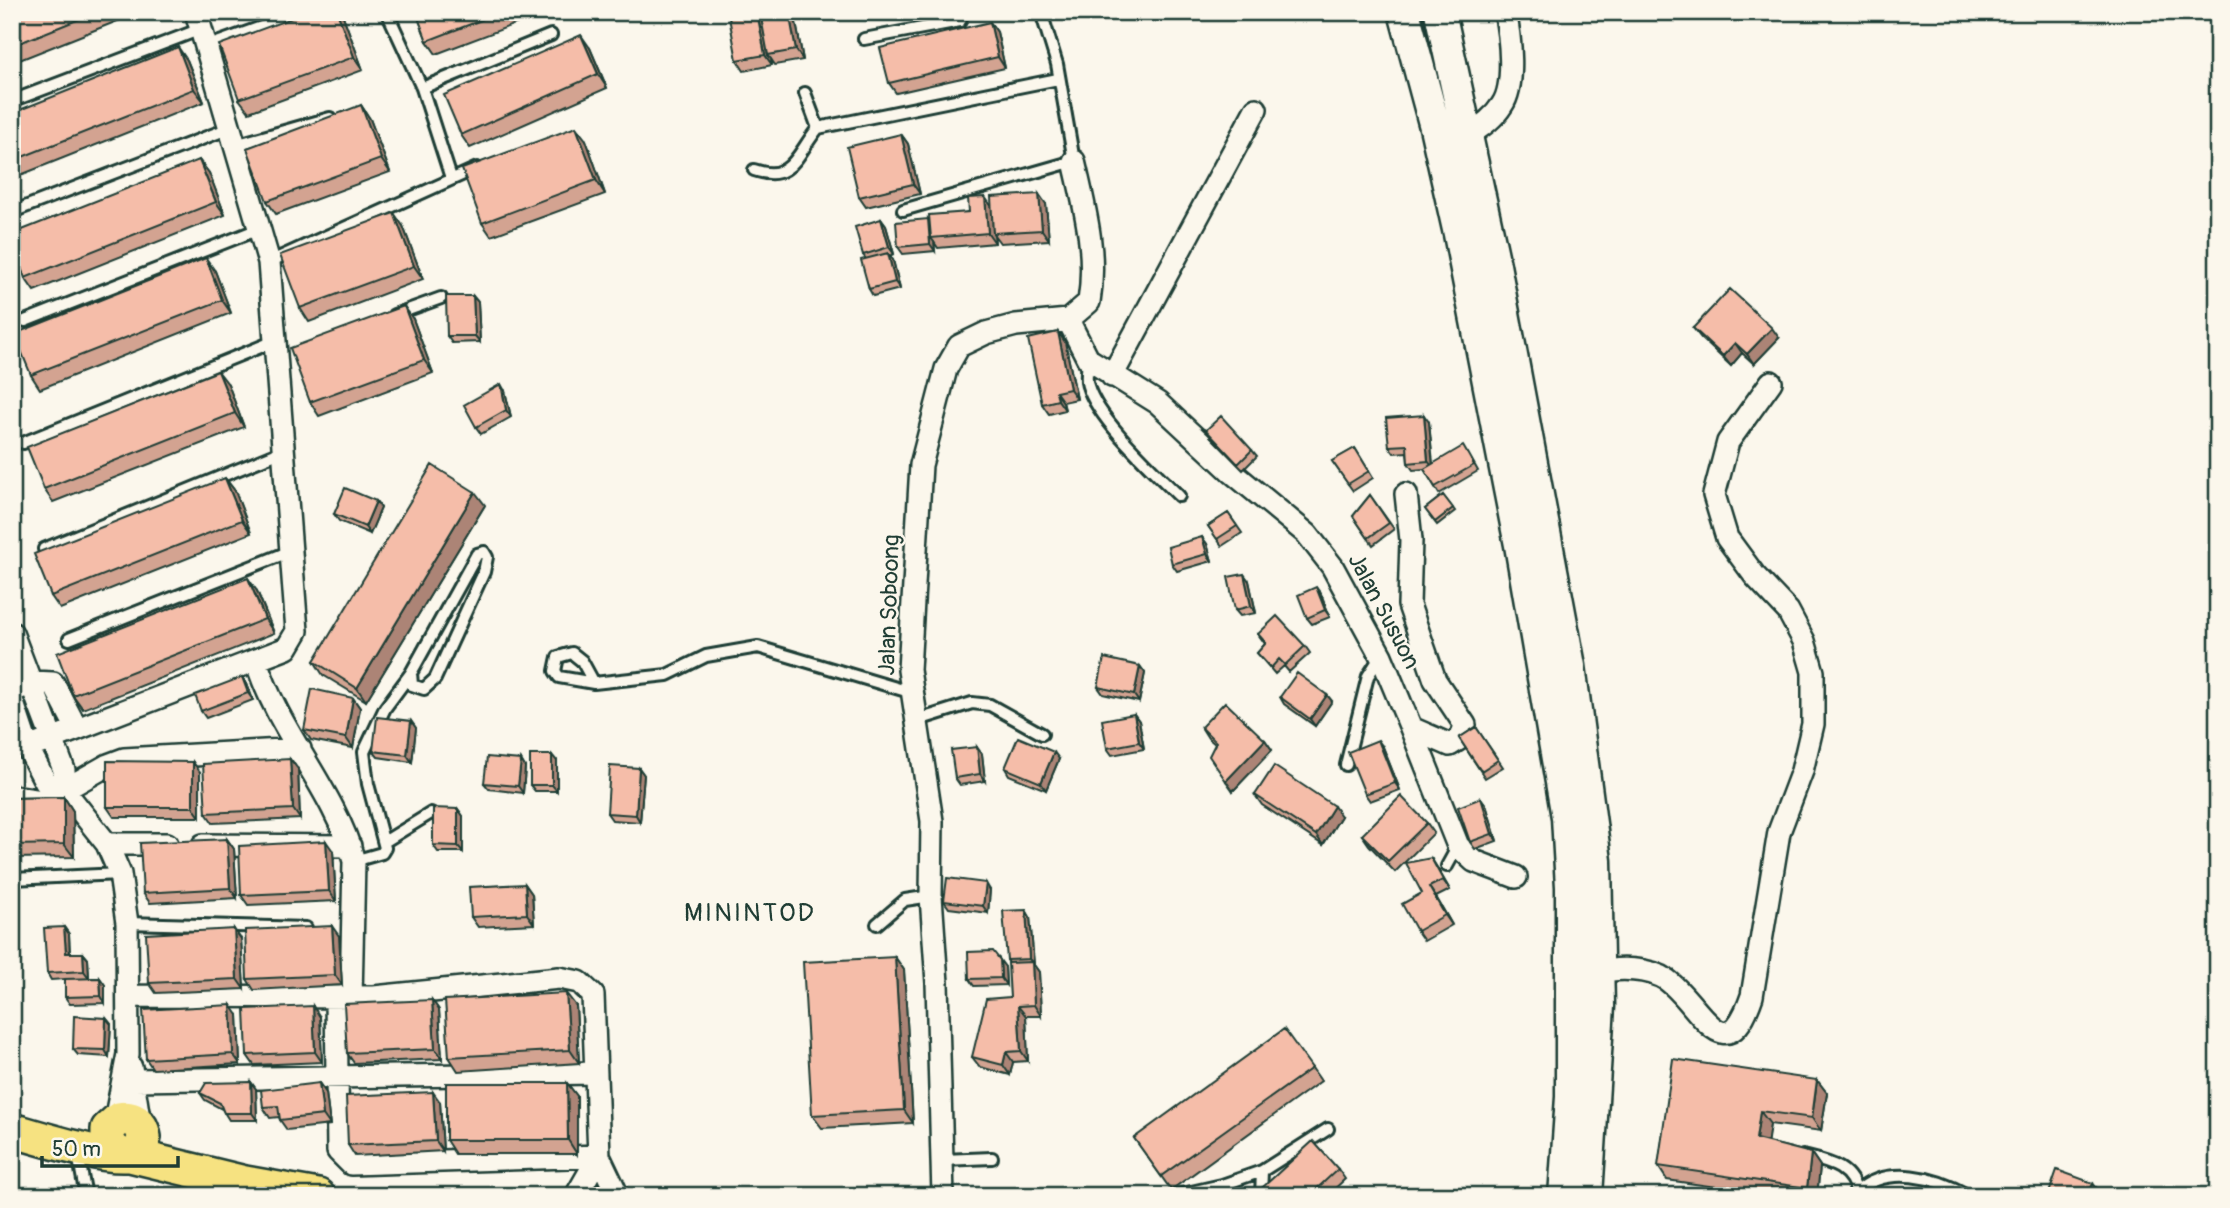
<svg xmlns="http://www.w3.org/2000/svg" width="2230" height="1208" font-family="Pangolin,sans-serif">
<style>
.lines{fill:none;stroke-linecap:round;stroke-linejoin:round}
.lane-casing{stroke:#1f3d34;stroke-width:16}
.street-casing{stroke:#1f3d34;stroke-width:26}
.secondary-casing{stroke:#1f3d34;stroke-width:35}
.primary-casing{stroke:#1f3d34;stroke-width:38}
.lane{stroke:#fbf7ec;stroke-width:10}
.street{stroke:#fbf7ec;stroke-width:21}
.secondary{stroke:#fbf7ec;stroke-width:30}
.primary{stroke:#f6e281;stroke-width:33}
.wall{fill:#d3a391;stroke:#1f3d34;stroke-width:2}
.shaded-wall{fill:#ac8476;stroke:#1f3d34;stroke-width:2}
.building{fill:#f5bda9;stroke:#1f3d34;stroke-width:2}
.labels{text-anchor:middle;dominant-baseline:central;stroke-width:5;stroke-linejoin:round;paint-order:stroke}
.street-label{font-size:23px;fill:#1f3d34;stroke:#fbf7ec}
.quarter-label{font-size:26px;letter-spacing:2px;fill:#1f3d34;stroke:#fbf7ec}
</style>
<rect width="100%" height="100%" fill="#fbf7ec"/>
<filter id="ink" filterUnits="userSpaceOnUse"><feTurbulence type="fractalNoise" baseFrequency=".0143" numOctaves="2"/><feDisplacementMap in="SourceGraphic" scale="14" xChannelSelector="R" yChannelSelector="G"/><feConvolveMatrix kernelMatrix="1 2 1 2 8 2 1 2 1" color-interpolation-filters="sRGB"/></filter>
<g filter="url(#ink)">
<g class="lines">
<!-- lane casing -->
<g class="lane-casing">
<path id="lane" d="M387,12L422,88L451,178
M864,39L960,21L963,12
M206,47L303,12
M422,88L551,35
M805,93L818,128
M12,101L201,29
M235,145L330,118
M754,170C792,183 796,155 818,128L1058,79
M903,210L1074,161L1057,64L1041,12
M12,212L230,128
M269,262L477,168
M394,315L441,298
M25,321L259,229
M1088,359C1088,367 1085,379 1088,386C1098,420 1153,470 1179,496
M23,443L275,341
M44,549L283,451
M69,639L291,551
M594,683L582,661L572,653L558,657L555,671L559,677L594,683L667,675L706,656L758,647L913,693
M918,720L972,703L990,705L1042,734
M1346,765L1368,676L1381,656
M12,791L53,797L64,791
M384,842L431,813
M354,861L382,853L385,848L368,784L364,752L385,708L411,673L477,554L484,552L487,557L484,572L435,679L424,689L412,685L411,673
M1447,866L1458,846
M12,879L120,874
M127,923L306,928
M877,924L905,900L931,896
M78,1154L86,1196
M1803,1156C1828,1162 1853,1166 1857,1196
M943,1160L992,1158
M1262,1171L1328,1129
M1857,1192C1887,1164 1936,1177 1969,1196
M1178,1195L1222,1185L1262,1171L1261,1196"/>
</g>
<!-- street casing -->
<g class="street-casing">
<path id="street" d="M1469,135C1482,126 1494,118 1502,105C1516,85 1510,35 1505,12
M1068,320L1088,359L1158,403L1233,473L1307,534L1332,566L1381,656L1411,728L1450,745L1461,738L1465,725L1435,680L1409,605L1411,540L1406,494
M1112,376L1256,109
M12,633L64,770V790
M256,660C278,733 334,789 354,861L351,998
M20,688L32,682L53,683L77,729
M12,700L28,748L46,783L64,790L107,844L120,874L127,923L128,1054L115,1121
M1411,728L1458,846L1474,861L1516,877
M28,748L287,648L297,631L269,262L196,12
M64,790L108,765L124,759L300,749
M107,844H167
M203,845L350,846
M1599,973C1617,967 1650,968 1667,980C1701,1005 1725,1075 1752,996L1779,832L1802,771L1813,724V672L1804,641L1788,611L1755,576L1727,538L1714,495L1728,442L1771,382
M128,996L374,997L559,978L579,982L593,995L599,1156L618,1196
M336,999L338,1151L351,1164L599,1156
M131,1067L140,1125
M135,1080L594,1073
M576,1196L599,1156
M943,1196L937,983L931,896L932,821L909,670L921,465L946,369L959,346L986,333L1016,325L1068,320L1089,302C1097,253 1085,209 1074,161"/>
</g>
<!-- secondary casing -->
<g class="secondary-casing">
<path id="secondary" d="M1404,12L1435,127L1459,234L1520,545L1567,817L1571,887V1097L1564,1196
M1440,12L1495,265L1570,666L1596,861L1599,1006L1587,1196"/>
</g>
<!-- primary casing -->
<g class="primary-casing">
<path id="primary" d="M12,1130C36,1137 112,1161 132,1154C140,1151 143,1144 144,1137C142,1123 133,1116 119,1119L108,1129V1143L117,1153
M130,1155L245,1183L318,1196"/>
</g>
<!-- lane -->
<use href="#lane" class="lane"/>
<!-- street -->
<use href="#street" class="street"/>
<!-- secondary -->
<use href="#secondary" class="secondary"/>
<!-- primary -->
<use href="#primary" class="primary"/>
</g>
<!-- wall -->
<path class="wall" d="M12,12H140L12,63Z
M416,12H547L436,54L427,41Z
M794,12L803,60L775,65L771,59L772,65L744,71L737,60Z
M343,16L363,70L249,112L239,99Z
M990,22L997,32L1005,68L896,93L889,83Z
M590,48L607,88L470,148L461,135Z
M187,60L204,102L13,178L12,113Z
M361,105L370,119L390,172L276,214L267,201Z
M901,134L908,144L920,194L866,207L859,197Z
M586,140L605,194L491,236L482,223Z
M199,160L209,173L225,215L34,291L25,278Z
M1046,204L1049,240L1000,243L994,235L995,243L938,248L934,242L935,251L903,254L898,247L928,219L930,222L991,206Z
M881,219L886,226L894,254L889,256L893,260L900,289L873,296L869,289L866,259L863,255Z
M403,226L423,279L309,322L300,308Z
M215,271L231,313L40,389L31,375Z
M478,302L480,342L452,343L447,336Z
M413,319L433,373L319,416L310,402Z
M1693,328L1779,338L1754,364L1742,353L1731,366L1701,338Z
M1058,332L1065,342L1077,399L1063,402L1065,410L1049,414L1042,404Z
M228,384L244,427L53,502L44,489Z
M505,391L511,417L481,434L476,427Z
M1429,422L1433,464L1468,453L1478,471L1439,494L1424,469L1413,470L1408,463L1407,452L1394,453L1389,446Z
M1206,430L1252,450L1257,456L1243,470L1211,437Z
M1355,448L1373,478L1353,491L1332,461Z
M225,478L235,491L251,533L60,609L51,596Z
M1370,495L1394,529L1373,545L1353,516Z
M1443,495L1455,511L1437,525L1425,509Z
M376,501L381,508L370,534L339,521L334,514Z
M485,505L366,701L323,675L314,661Z
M1228,513L1242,533L1222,546L1208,526Z
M1202,537L1207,544L1212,561L1177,571L1172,564Z
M1249,581L1256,613L1240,616L1235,610Z
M257,591L274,633L83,709L73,695Z
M1321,594L1330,617L1312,624L1307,618Z
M1258,634L1305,646L1310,653L1289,672L1284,666L1275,674L1257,653L1265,644Z
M1140,666L1145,673L1139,702L1103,694L1098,687Z
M242,677L247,684L253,700L206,718L201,711Z
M1327,695L1332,701L1315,726L1284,704L1280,697Z
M353,698L360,708L353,748L311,740L304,730Z
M1134,714L1139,721L1144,749L1112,755L1107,748Z
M411,721L416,728L412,762L378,757L373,751Z
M1201,727L1265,740L1272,750L1233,791L1215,744L1208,738Z
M1476,727L1503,767L1485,778L1459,738Z
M1383,747L1400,790L1370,801L1365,794Z
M982,754L985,781L960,785L955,778Z
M1059,759L1046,790L1009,775L1005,768Z
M521,760L525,767L523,793L489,789L484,783Z
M557,761V791H535L530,785Z
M639,768L644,775L640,822L612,820L607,813Z
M298,769L300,819L213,823L206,813Z
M200,772V817H114L107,807Z
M1255,795L1341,816L1323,845L1262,805Z
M64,797L73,811L74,857L12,858V798Z
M1481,798L1486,805L1497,841L1475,849L1470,842Z
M458,809L463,816V852H438L433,845Z
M1427,823L1434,833L1395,872L1369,845L1362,835Z
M227,839L234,849L237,898L150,903L143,893Z
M333,851L336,901L248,905L241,895Z
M1431,858L1450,890L1436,897L1452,925L1424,941L1417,931L1422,893Z
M525,884L532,894L534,924L478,927L471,917Z
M990,890L988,913L949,908L944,901Z
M1026,910L1030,917L1034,965L1039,972L1041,1016H1026L1028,1061L1013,1062L1010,1075L980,1067L972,1057L1010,997L1009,963L1007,960Z
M64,927L69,934L70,953H83L88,959L89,978H100L105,985V1003L70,1004L65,997V979L51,980L47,973Z
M339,936L342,985L254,990L247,979Z
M241,939L244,989L156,993L149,983Z
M895,957L904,970L913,1123L822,1128L812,1115Z
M1005,967L1006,985L974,986L969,979Z
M432,1000L439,1010L442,1059L354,1063L347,1053Z
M576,1006L579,1063L458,1071L449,1057Z
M238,1015L240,1064L153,1069L146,1059Z
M320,1017L322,1062L254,1065L247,1055Z
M106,1018L111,1024L109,1057L78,1055L73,1049Z
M1312,1068L1321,1081L1171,1190L1134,1138Z
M1817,1080L1827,1093L1821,1131L1770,1124L1767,1142L1811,1153L1820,1166L1817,1196H1779L1667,1180L1658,1166Z
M251,1082L256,1089L257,1120H229L222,1109L205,1100L200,1093Z
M319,1083L326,1093L330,1125L287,1130L280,1120L279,1117L270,1118L263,1107Z
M567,1083L577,1096V1154H455L446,1140Z
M440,1102L443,1151L355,1156L348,1145Z
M1338,1169L1345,1179L1327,1196H1269L1263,1187Z"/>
<!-- shaded-wall -->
<path class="shaded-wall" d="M337,12H340L343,16L363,70L354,57Z
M757,12H762L768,55L771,59L772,65L765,55Z
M789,12H794L803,60L796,50Z
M990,22L997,32L1005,68L998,57Z
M581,35L590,48L607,88L598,74Z
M178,47L187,60L204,102L194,89Z
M361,105L370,119L390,172L381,159Z
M576,127L586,140L605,194L596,180Z
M901,134L908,144L920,194L913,184Z
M199,160L209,173L225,215L216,202Z
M1039,194L1046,204L1049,240L1042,230Z
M985,197L992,207L993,233L994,235L995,243L988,233Z
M394,213L403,226L423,279L414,266Z
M881,219L886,226L894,254L889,247Z
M928,219L933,226L931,238L934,242L935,251L930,244Z
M888,253L893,260L900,289L895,282Z
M206,258L215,271L231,313L222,300Z
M473,296L478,302L480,342L475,336Z
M404,306L413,319L433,373L424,360Z
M1772,328L1779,338L1754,364L1747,354Z
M1058,332L1065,342L1077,399L1070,389Z
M1735,343L1742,353L1731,366L1723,356Z
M218,371L228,384L244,427L235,413Z
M501,384L505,391L511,417L506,410Z
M1056,392L1063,402L1065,410L1058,400Z
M1424,415L1429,422L1433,468L1428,461Z
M225,478L235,491L251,533L242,520Z
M475,492L485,505L366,701L357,688Z
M376,501L381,508L370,534L365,527Z
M1202,537L1207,544L1212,561L1207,554Z
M1244,574L1249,581L1256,613L1251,606Z
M248,578L257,591L274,633L265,619Z
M1316,587L1321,594L1330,617L1325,610Z
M1140,666L1145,673L1139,702L1134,695Z
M242,677L247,684L253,700L248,693Z
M1327,695L1332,701L1315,726L1310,719Z
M353,698L360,708L353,748L346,738Z
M1134,714L1139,721L1144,749L1139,742Z
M411,721L416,728L412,762L407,755Z
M1265,740L1272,750L1233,791L1226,781Z
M1378,740L1383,747L1400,790L1395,783Z
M977,747L982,754L985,781L980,774Z
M1054,752L1059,759L1046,790L1041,783Z
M552,755L557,761V791L552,785Z
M290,759L298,769L300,819L293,809Z
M521,760L525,767L523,793L518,786Z
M193,762L200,772V817L193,807Z
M639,768L644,775L640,822L636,815Z
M64,797L73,811L74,857L64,844Z
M1481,798L1486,805L1497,841L1492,834Z
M1334,806L1341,816L1323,845L1316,835Z
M458,809L463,816V852L458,846Z
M227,839L234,849L237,898L230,888Z
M326,841L333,851L336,901L329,891Z
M1431,858L1438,869L1450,890L1443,880Z
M986,883L990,890L988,913L983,906Z
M525,884L532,894L534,924L527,914Z
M1429,887L1436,897L1452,925L1445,915Z
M1026,910L1030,917L1034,965L1039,972L1041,1016L1034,1005L1032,962L1029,959Z
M332,926L339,936L342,985L335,975Z
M64,927L69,934L70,960L66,953Z
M234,929L241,939L244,989L237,979Z
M83,953L88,959L89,978L84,971Z
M895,957L904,970L913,1123L904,1110Z
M1000,960L1005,967L1006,985L1001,978Z
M100,978L105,985V1003L101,996Z
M566,993L576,1006L579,1063L570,1050Z
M432,1000L439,1010L442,1059L435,1049Z
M231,1005L238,1015L240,1064L233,1054Z
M313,1006L320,1017L322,1062L315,1052Z
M1018,1006L1026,1016L1028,1061L1021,1051Z
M106,1018L111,1024L109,1057L105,1050Z
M1006,1052L1013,1062L1010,1075L1003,1065Z
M1817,1080L1827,1093L1821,1131L1812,1118Z
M251,1082L256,1089L257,1120L252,1113Z
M319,1083L326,1093L330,1125L323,1115Z
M567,1083L577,1096V1154L568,1140Z
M433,1092L440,1102L443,1151L436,1141Z
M1760,1111L1770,1124L1766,1153L1756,1139Z
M1811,1153L1820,1166L1817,1196H1812L1807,1188Z
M2093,1183L2100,1193L2099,1196H2088Z"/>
<!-- building -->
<path class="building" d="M12,12H97L12,46Z
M308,12H337L354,57L239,99L219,45Z
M416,12H502L427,41Z
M728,12H757L765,55L737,60Z
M760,12H789L796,50L768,55Z
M990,22L998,57L889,83L880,48Z
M581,35L598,74L461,135L444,95Z
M178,47L194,89L12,161V113Z
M361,105L381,159L267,201L247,148Z
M576,127L596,180L482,223L462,169Z
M901,134L913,184L859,197L847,147Z
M199,160L216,202L25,278L12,246V234Z
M1039,194L1042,230L993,233L991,197Z
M985,197L988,233L931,238L929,215L969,212L968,198Z
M394,213L414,266L300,308L280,255Z
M881,219L889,247L863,255L855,227Z
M928,219L930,244L898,247L896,222Z
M888,253L895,282L869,289L861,260Z
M206,258L222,300L31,375L14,334Z
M1730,289L1772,328L1747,354L1735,343L1723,356L1693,328Z
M446,296H473L475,336H447Z
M404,306L424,360L310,402L290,348Z
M1058,332L1070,389L1056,392L1058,400L1042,404L1028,339Z
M218,371L235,413L44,489L27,447Z
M501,384L506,410L476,427L464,405Z
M1424,415L1428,461L1408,463L1407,445L1389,446L1386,418Z
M1221,416L1252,450L1238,464L1206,430Z
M1463,446L1474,465L1435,487L1424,469Z
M1355,448L1369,471L1348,484L1332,461Z
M432,465L475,492L357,688L314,661Z
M225,478L242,520L51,596L34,554Z
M345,488L376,501L365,527L334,514Z
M1370,495L1389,523L1368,538L1353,516Z
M1443,495L1453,508L1435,522L1425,509Z
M1228,513L1237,526L1217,539L1208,526Z
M1202,537L1207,554L1172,564L1168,547Z
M1244,574L1251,606L1235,610L1228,577Z
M248,578L265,619L73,695L57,653Z
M1316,587L1325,610L1307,618L1298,595Z
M1277,616L1305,646L1285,665L1279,659L1271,668L1257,653L1266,643L1258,634Z
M1104,658L1140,666L1134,695L1098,687Z
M1297,673L1327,695L1310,719L1280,697Z
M242,677L248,693L201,711L195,695Z
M312,689L353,698L346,738L304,730Z
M1225,702L1265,740L1226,781L1209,756L1216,742L1201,727Z
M1134,714L1139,742L1107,748L1102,720Z
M377,717L411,721L407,755L373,751Z
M1476,727L1498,760L1481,771L1459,738Z
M1018,737L1054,752L1041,783L1005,768Z
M1378,740L1395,783L1365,794L1348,752Z
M977,747L980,774L955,778L951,750Z
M530,755H552V785H530Z
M487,757L521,760L518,786L484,783Z
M290,759L293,809L206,813L203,764Z
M107,761L193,762V807H107Z
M610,766L639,768L636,815L607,813Z
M1274,766L1334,806L1316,835L1255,795Z
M1401,796L1427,823L1388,861L1362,835Z
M64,797V844L12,845V798Z
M1481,798L1492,834L1470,842L1458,807Z
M433,808L458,809V846L433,845Z
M227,839L230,888L143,893L140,843Z
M326,841L329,891L241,895L239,846Z
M1431,858L1443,880L1429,887L1445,915L1417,931L1402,904L1422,893L1406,863Z
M947,878L986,883L983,906L944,901Z
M525,884L527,914L471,917L469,887Z
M1026,910L1029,959L1007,960L1003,911Z
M332,926L335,975L247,979L245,930Z
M64,927L66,953H83L84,971L47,973L44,928Z
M234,929L237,979L149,983L146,934Z
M993,951L1000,960L1001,978L969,979L968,952Z
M895,957L904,1110L812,1115L803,962Z
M1032,962L1034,1005L1018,1006L1021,1051L1006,1052L1003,1065L972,1057L986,999L1010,997L1008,963Z
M100,978L101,996L65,997V979Z
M566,993L570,1050L449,1057L445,1000Z
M432,1000L435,1049L347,1053L344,1004Z
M231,1005L233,1054L146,1059L143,1010Z
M313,1006L315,1052L247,1055L245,1009Z
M74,1016L106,1018L105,1050L73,1049Z
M1284,1029L1312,1068L1161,1176L1134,1138Z
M1673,1059L1817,1080L1812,1118L1760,1111L1756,1139L1811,1153L1807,1188L1658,1166Z
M251,1082L252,1113H224L220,1103L200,1093L206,1083Z
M319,1083L323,1115L280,1120L278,1106L263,1107L261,1090Z
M446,1083H567L568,1140H446Z
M433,1092L436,1141L348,1145L346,1096Z
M1313,1141L1338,1169L1309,1196H1271L1263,1187Z
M2057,1170L2093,1183L2088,1196H2048Z
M154,1192L189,1196H153Z"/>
</g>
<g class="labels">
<!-- street labels -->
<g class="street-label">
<text transform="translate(889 605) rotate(-88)">Jalan Soboong</text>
<text transform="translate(1384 611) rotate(62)">Jalan Susuon</text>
</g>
<!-- quarter labels -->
<g class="quarter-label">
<text x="750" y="913">MININTOD</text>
</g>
</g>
<!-- margin -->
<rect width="2230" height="1208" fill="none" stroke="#fbf7ec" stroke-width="42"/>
<rect x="21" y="21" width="2188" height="1166" fill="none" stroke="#1f3d34" stroke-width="2.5" filter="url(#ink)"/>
<!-- scale -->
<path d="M42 1156v10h136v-10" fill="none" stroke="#1f3d34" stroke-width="3.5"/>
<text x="52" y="1156" font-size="21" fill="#1f3d34" stroke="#fbf7ec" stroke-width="5" paint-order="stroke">50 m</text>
</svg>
